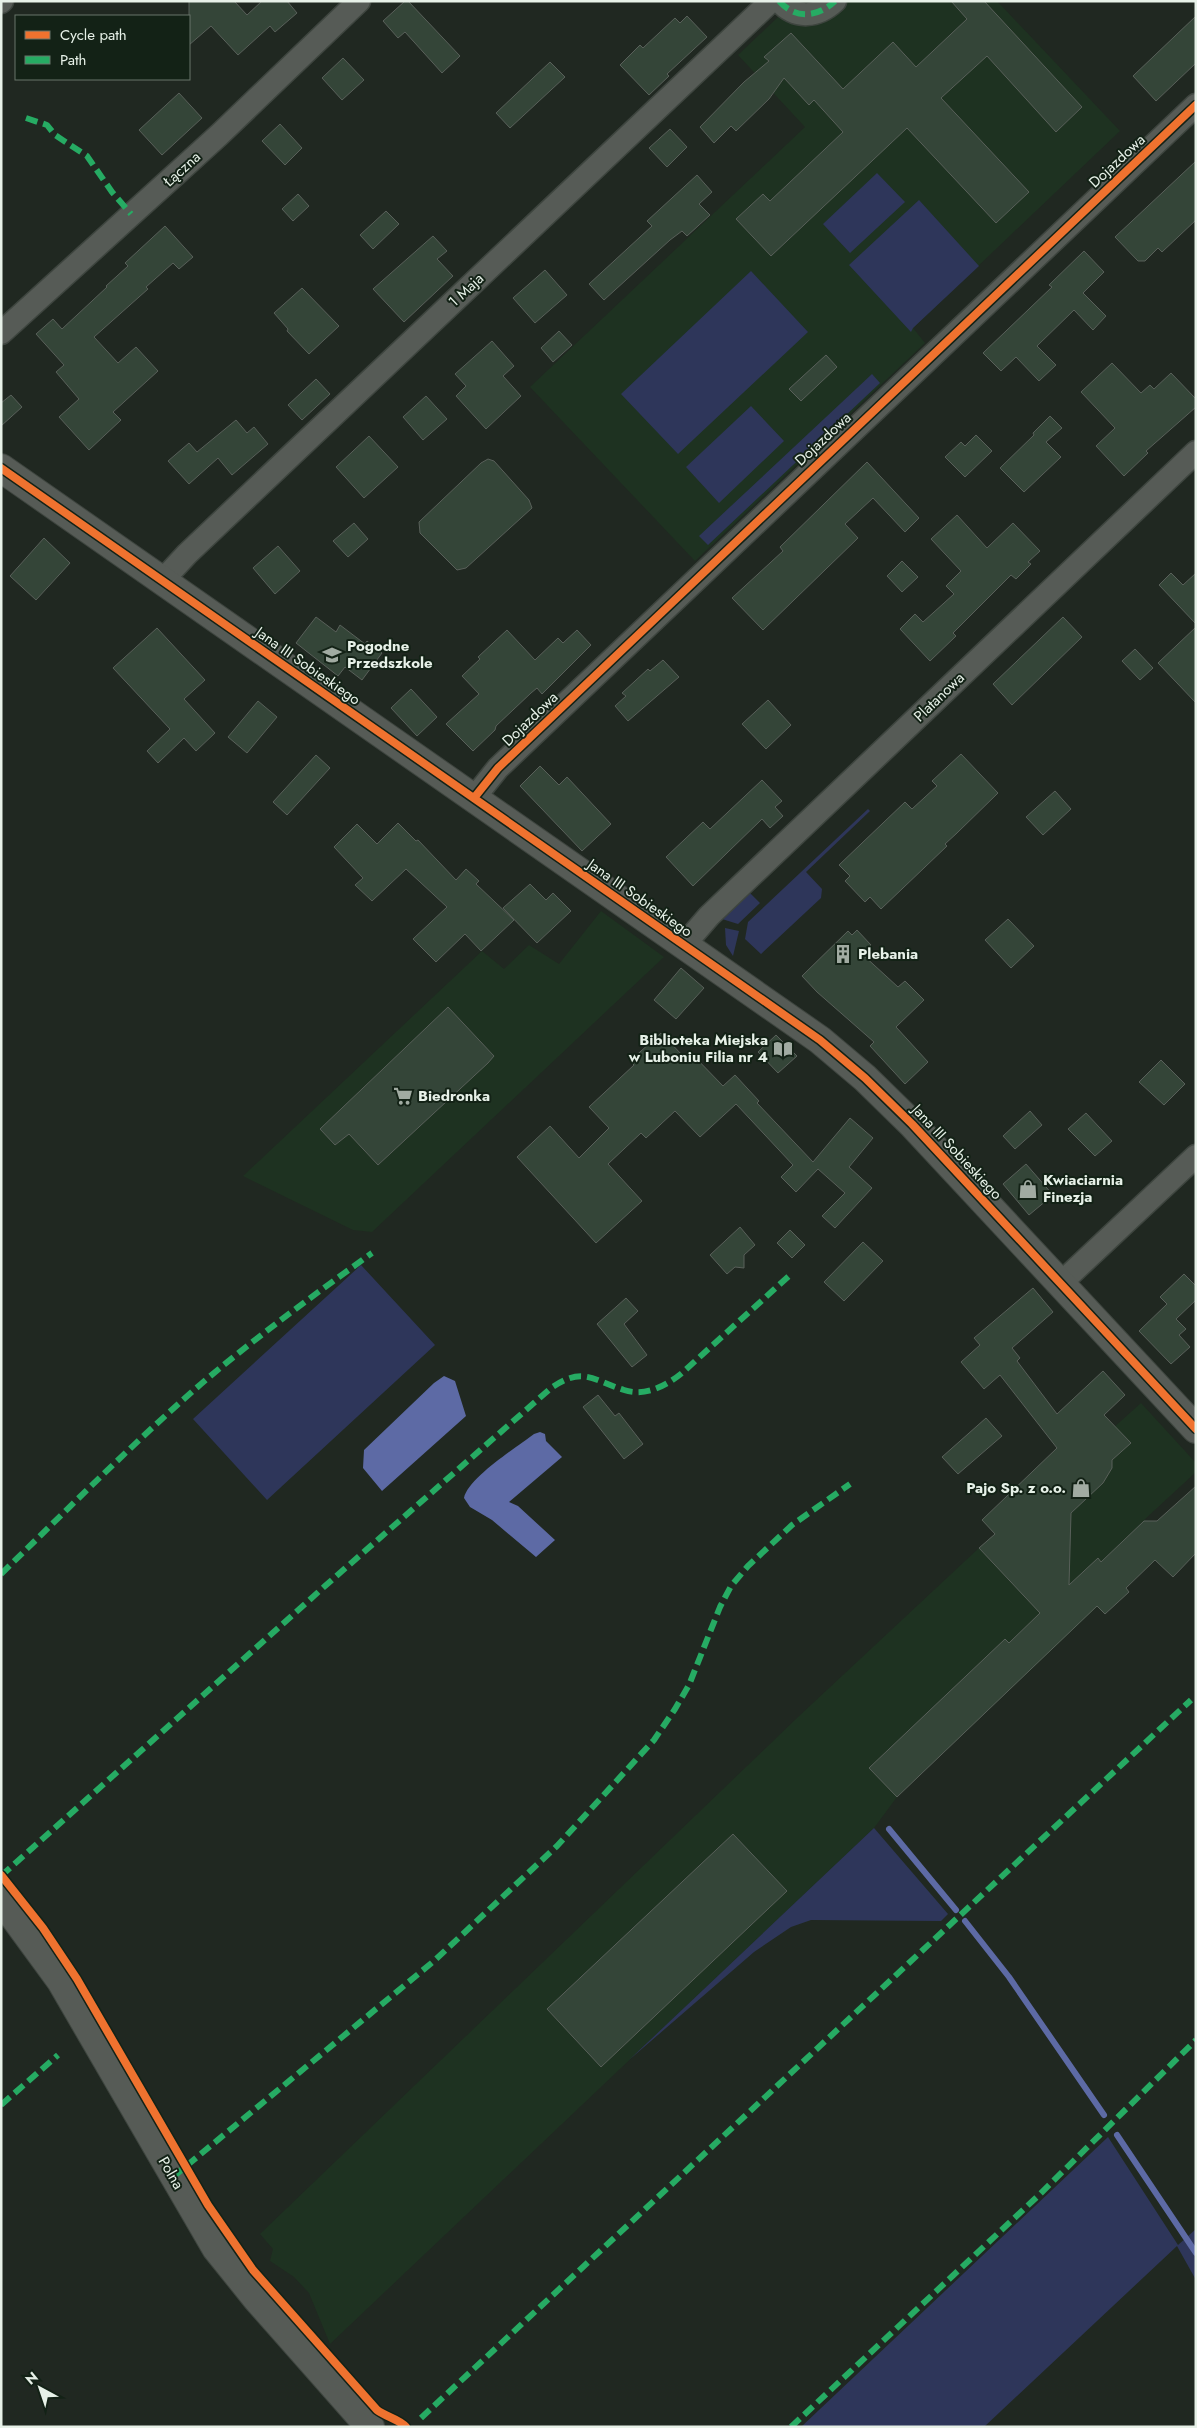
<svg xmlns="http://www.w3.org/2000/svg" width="1197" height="2428" font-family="Jost,sans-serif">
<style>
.built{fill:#1e3221}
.green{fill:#2e365a}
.water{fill:#5d6aa5}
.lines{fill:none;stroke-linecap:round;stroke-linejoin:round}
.stream{stroke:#5d6aa5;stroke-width:6}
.building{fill:#344538;stroke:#59605a}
.minor-casing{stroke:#3e453f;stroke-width:25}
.tertiary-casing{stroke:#3e453f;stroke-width:30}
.minor{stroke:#565b56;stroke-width:22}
.tertiary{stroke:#565b56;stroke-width:28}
.quiet{stroke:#26ab63;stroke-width:6;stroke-dasharray:12 6;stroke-linecap:butt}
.cycleway-casing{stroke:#132216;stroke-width:11}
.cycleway{stroke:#ef722f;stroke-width:8}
.labels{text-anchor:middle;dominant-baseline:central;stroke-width:4;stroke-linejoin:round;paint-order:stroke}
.street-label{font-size:15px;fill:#e7f1e8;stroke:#132216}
.poi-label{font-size:15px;font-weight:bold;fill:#e7f1e8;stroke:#132216;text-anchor:start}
</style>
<rect width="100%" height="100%" fill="#202821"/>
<!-- built -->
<path class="built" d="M795,1H997L1120,131L913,328L925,343L695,561L530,387L805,127L738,55Z
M601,911L664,957L372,1232L353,1230L243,1176L482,951L504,969L529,945L559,964Z
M1141,1403L1196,1463V1472L1144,1520L1154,1521L1126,1588L1129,1592L1105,1614L1097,1607L897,1797L874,1828L330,2344L309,2293L294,2277L270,2261L273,2249L260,2234L797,1718L979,1548Z"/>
<!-- green -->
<path class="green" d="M877,173L905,202L850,253L823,224Z
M919,200L979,266L913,328L911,332L849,265Z
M751,271L808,332L678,454L621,394Z
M872,374L880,383L708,545L699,536Z
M751,406L784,441L719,503L686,467Z
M868,809L870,811L806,872L822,889L821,898L761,954L745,939L748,922Z
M749,892L760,903L738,924L722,919Z
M725,928L739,931L733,956L726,945Z
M361,1265L435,1345L267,1500L193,1419Z
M874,1828L948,1914L941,1921L811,1920L791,1927L754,1952L629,2060Z
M1108,2137L1178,2245L1196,2229V2280L1177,2246L984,2427H801Z"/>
<!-- water -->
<path class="water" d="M444,1376L455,1381L466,1416L382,1491L363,1468L364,1450L434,1383Z
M540,1432L545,1434L546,1441L562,1457L509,1502L518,1506L555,1540L536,1557L492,1520L470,1507L464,1498C468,1478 517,1447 534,1434Z"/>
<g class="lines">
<!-- stream -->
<path class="stream" d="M889,1829L956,1910
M965,1921L1009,1977L1104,2115
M1117,2135L1196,2253"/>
</g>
<!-- building -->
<path class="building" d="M189,1H234L247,15L262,1H287L297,13L275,32L270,26L238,55L211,26L189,45Z
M405,1H408L460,56L442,73L405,32L398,38L383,21Z
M951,1H984L1082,107L1056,132L987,56L941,98L1029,192L996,223L907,128L771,256L736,219L763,194L770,201L843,132L814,100L809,105L784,78L769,99L736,131L731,126L714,143L700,127L744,82L769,61L764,57L791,33L843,89L893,42L916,67L967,19Z
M687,16L707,37L667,74L669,76L649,95L620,65L640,45L643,48L675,18L680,23Z
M1196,16V63L1156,101L1133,76Z
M343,58L364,80L342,100L322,78Z
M550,62L565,77L510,128L496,113Z
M179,93L202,118L162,155L139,130Z
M280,124L302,148L285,165L262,141Z
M670,129L687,147L667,167L649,148Z
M1196,161V220L1162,252L1158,248L1145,261H1138L1115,237Z
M697,175L712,192L699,204L710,215L687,236L682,231L670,240L604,300L589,284L652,226L647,221Z
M298,194L309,206L293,221L282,209Z
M386,211L399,224L373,249L360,235Z
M165,226L193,257L179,269L173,263L146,287L148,289L94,337L118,363L136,347L158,371L113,412L121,420L89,450L59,417L79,399L56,372L64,365L36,334L53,319L62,329L107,287L106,286L128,266L125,263Z
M433,236L447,251L437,259L453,276L404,322L373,289Z
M1084,251L1104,272L1083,293L1106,316L1093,330L1074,310L1037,346L1056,365L1039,381L1016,357L1001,371L983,353L1052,287L1049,285Z
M545,270L567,295L535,323L513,298Z
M302,288L339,326L309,354L287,331L288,329L274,313Z
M559,331L572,345L553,362L541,348Z
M492,341L514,366L503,376L521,396L486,429L456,396L466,386L455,374Z
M826,355L837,367L801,401L789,389Z
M1112,363L1141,393L1150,385L1154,389L1171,373L1196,399V407L1146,451L1148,453L1124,476L1096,446L1115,428L1081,392Z
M316,379L330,394L302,420L288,405Z
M11,395L22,407L1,426V403Z
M426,396L447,419L423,440L403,417Z
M1050,416L1062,428L1046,442L1061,457L1024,492L1000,468L1034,435L1033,433Z
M236,420L247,433L254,427L268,444L232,475L218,458L189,484L168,461L189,443L197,452Z
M976,435L992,451L965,477L945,457L961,442L965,446Z
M369,436L398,467L364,498L336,467Z
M488,459L494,461L529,500L532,508L466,568L457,570L420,533L419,522L481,463Z
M867,462L919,518L905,532L873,498L845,524L858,538L763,630L732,598L783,551L780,547Z
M957,515L987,548L1013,523L1040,551L1028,562L1031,564L1016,579L1011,575L953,633L956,636L930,661L900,629L915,614L923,622L954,594L946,586L961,571L931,539Z
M354,523L368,539L348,557L333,541Z
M44,538L70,563L36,600L10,576Z
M278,546L300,571L275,594L253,568Z
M902,561L918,577L902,592L887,576Z
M1171,573L1183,585L1196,573V624L1159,585Z
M316,617L336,632L340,625L365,644L367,641L382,653L362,680L345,667L338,676L296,643Z
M1063,617L1082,637L1012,705L993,684Z
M1196,627V703L1158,663Z
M157,628L205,680L184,699L215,733L196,751L184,738L158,763L147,751L170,729L113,668Z
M507,630L535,660L558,638L563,643L577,630L591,645L542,694L537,688L531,693L496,726L495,730L473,751L446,724L479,694L462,676L480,659L478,657Z
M1135,649L1153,668L1140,680L1122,661Z
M663,660L679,677L628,721L615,706L626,696L622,693L648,669L650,671Z
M411,689L437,717L417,736L391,708Z
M768,700L791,725L766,749L742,724Z
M258,701L277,717L247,753L228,737Z
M961,754L998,793L957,833L945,844L947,846L881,909L870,897L865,902L845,881L850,876L839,865L905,802L912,809L937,786L932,781Z
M316,755L330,768L287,815L273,802Z
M540,766L559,785L567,777L611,824L582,851L520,786Z
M762,780L782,801L775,807L783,816L770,828L762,819L693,886L666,857L703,822L710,829Z
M1055,791L1071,809L1043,835L1026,817Z
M398,823L416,841L418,840L456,880L466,869L479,881L476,884L514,920L481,951L465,934L436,962L413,939L447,907L406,869L372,901L355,885L363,878L334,847L357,824L377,844Z
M530,884L546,900L553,893L571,911L537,943L503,908Z
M1008,919L1034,946L1011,968L985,940Z
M857,930L871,945L862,954L898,987L905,981L924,1000L896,1027L928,1062L905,1084L870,1046L874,1042L817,992L802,976L848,931L852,935Z
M681,968L704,988L676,1019L654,1000Z
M448,1007L494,1056L488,1063L378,1165L349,1134L335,1145L320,1129Z
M661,1033L684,1057L690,1052L723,1086L735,1075L759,1101L757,1103L813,1162L850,1118L873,1138L849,1167L872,1188L835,1228L822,1216L845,1193L818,1169L796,1192L781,1177L793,1165L736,1104L700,1137L675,1111L646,1138L641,1133L608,1164L642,1201L596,1243L517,1157L550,1126L579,1158L609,1128L589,1107L634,1065L630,1061Z
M776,1035L797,1056L778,1073L758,1052Z
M1161,1060L1185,1084L1164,1105L1139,1082Z
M1030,1111L1042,1125L1015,1149L1003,1136Z
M1086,1113L1112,1141L1095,1156L1068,1129Z
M1026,1164L1053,1195L1029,1215L1003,1184Z
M740,1227L755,1245L744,1255V1268L735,1267L727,1274L710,1255Z
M790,1230L805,1245L792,1258L777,1243Z
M863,1242L883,1261L844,1301L824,1282Z
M1184,1274L1196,1286V1300L1176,1319L1186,1329L1179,1335L1190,1347L1171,1364L1139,1331L1167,1304L1160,1297Z
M1033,1288L1053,1312L1012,1348L1020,1358L1017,1361L1057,1414L1103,1371L1125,1395L1104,1415L1131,1443L1112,1460V1468L1103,1483L1071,1513L1069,1585L1098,1558L1101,1562L1144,1521H1157L1196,1486V1553L1173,1577L1155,1560L1126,1588L1129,1592L1105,1614L1097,1606L897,1797L869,1768L1005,1639L1009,1643L1040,1613L979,1548L995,1534L982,1520L1057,1448L1000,1375L984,1389L961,1362L980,1345L974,1338Z
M626,1298L638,1311L624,1324L647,1355L632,1367L597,1324Z
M598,1395L615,1416L619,1413L643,1444L624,1459L583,1407Z
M986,1418L1002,1436L958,1474L942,1457Z
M733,1834L787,1891L601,2067L547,2009Z"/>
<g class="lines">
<!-- minor casing -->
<g class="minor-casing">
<path id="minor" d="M779,1C796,20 818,17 835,1
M1,2L2,1
M1,333L219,135L359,1
M162,581L187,554L771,1
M474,798L498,768L1196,105
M684,945L709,916L1196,452
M1061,1283L1196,1156"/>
</g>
<!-- tertiary casing -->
<g class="tertiary-casing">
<path id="tertiary" d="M1,468L820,1040L865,1078L912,1124L1196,1429
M1,1899L61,1981L216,2248L257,2299L370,2427"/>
</g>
<!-- minor -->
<use href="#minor" class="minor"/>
<!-- tertiary -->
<use href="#tertiary" class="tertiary"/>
<!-- quiet -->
<path class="quiet" d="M779,1C796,20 818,17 835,1
M26,118L47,125L55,135L87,156L112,192L131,214
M1,1574C67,1510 132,1444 201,1384C256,1337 314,1295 372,1253
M1,1876L325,1586L551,1388C583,1366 592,1380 624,1390C645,1397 666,1386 682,1373L790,1275
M1,2105L58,2055
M173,2177L434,1961L557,1846L654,1740L675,1709L689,1685L720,1607L731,1586L748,1566L792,1525L850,1484
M421,2418L1191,1700
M791,2427L1039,2195L1196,2040"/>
<!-- cycleway casing -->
<g class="cycleway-casing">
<path id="cycleway" d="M1,468L820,1040L865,1078L912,1124L1196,1429
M474,798L498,768L1196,105
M1,1875L43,1928L77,1979L208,2205L253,2270L377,2410C386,2417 399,2419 406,2427"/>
</g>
<!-- cycleway -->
<use href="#cycleway" class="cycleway"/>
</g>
<!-- icons -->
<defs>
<g id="school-bare" transform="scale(1.5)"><path d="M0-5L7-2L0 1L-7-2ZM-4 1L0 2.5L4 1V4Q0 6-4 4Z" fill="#a1aba2" stroke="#132216" stroke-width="2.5" paint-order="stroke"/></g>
<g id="building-bare" transform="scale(1.5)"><path d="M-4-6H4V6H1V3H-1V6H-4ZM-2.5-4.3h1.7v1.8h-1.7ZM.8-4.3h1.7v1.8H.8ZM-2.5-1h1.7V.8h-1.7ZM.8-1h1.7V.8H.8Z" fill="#a1aba2" stroke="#132216" stroke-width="2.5" paint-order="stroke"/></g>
<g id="library-bare" transform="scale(1.5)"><path d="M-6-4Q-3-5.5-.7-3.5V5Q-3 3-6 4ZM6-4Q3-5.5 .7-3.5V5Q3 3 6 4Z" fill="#a1aba2" stroke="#132216" stroke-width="2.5" paint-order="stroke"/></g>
<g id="supermarket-bare" transform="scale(1.5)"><path d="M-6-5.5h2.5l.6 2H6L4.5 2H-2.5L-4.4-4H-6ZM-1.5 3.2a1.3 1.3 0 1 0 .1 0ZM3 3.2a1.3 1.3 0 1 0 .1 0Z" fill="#a1aba2" stroke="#132216" stroke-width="2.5" paint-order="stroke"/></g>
<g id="shop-bare" transform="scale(1.5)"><path d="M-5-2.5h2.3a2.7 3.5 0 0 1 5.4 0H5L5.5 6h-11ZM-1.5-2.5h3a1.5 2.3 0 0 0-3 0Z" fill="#a1aba2" stroke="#132216" stroke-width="2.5" paint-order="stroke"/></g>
</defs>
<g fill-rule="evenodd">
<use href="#school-bare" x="332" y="655"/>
<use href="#building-bare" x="843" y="954"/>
<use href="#library-bare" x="783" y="1049"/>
<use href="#supermarket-bare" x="403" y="1096"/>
<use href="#shop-bare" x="1028" y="1189"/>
<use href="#shop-bare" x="1081" y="1488"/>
</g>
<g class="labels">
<!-- street labels -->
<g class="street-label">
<text transform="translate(1117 161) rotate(-43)">Dojazdowa</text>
<text transform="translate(182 169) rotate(-42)">Łączna</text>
<text transform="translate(466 290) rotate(-43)">1 Maja</text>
<text transform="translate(823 439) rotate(-43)">Dojazdowa</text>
<text transform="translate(308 666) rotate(35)">Jana III Sobieskiego</text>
<text transform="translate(939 697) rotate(-44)">Platanowa</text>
<text transform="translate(530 719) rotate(-44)">Dojazdowa</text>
<text transform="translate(640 898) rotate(35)">Jana III Sobieskiego</text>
<text transform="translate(957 1152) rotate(47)">Jana III Sobieskiego</text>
<text transform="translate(171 2173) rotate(60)">Polna</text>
</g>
<!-- poi labels -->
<g class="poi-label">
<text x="347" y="646">Pogodne<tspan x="347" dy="17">Przedszkole</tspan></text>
<text x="858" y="954">Plebania</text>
<text x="768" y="1040" text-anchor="end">Biblioteka Miejska<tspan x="768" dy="17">w Luboniu Filia nr 4</tspan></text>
<text x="418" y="1096">Biedronka</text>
<text x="1043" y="1180">Kwiaciarnia<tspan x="1043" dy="17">Finezja</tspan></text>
<text x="1066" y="1488" text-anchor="end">Pajo Sp. z o.o.</text>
</g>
</g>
<!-- border -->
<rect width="1197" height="2428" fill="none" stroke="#e7f1e8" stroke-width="5"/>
<!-- legend -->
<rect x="15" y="15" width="175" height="65" fill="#132216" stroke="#68756a"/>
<rect x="25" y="31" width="25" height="8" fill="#ef722f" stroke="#68756a"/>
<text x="60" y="40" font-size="15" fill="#e7f1e8">Cycle path</text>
<rect x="25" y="56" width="25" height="8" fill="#26ab63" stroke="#68756a"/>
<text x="60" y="65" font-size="15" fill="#e7f1e8">Path</text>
<!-- north arrow -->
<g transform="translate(40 2388) rotate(320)" stroke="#132216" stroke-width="4" paint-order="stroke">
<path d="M0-4L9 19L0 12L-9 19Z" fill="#e7f1e8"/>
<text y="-8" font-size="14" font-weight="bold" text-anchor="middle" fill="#e7f1e8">N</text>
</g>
</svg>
